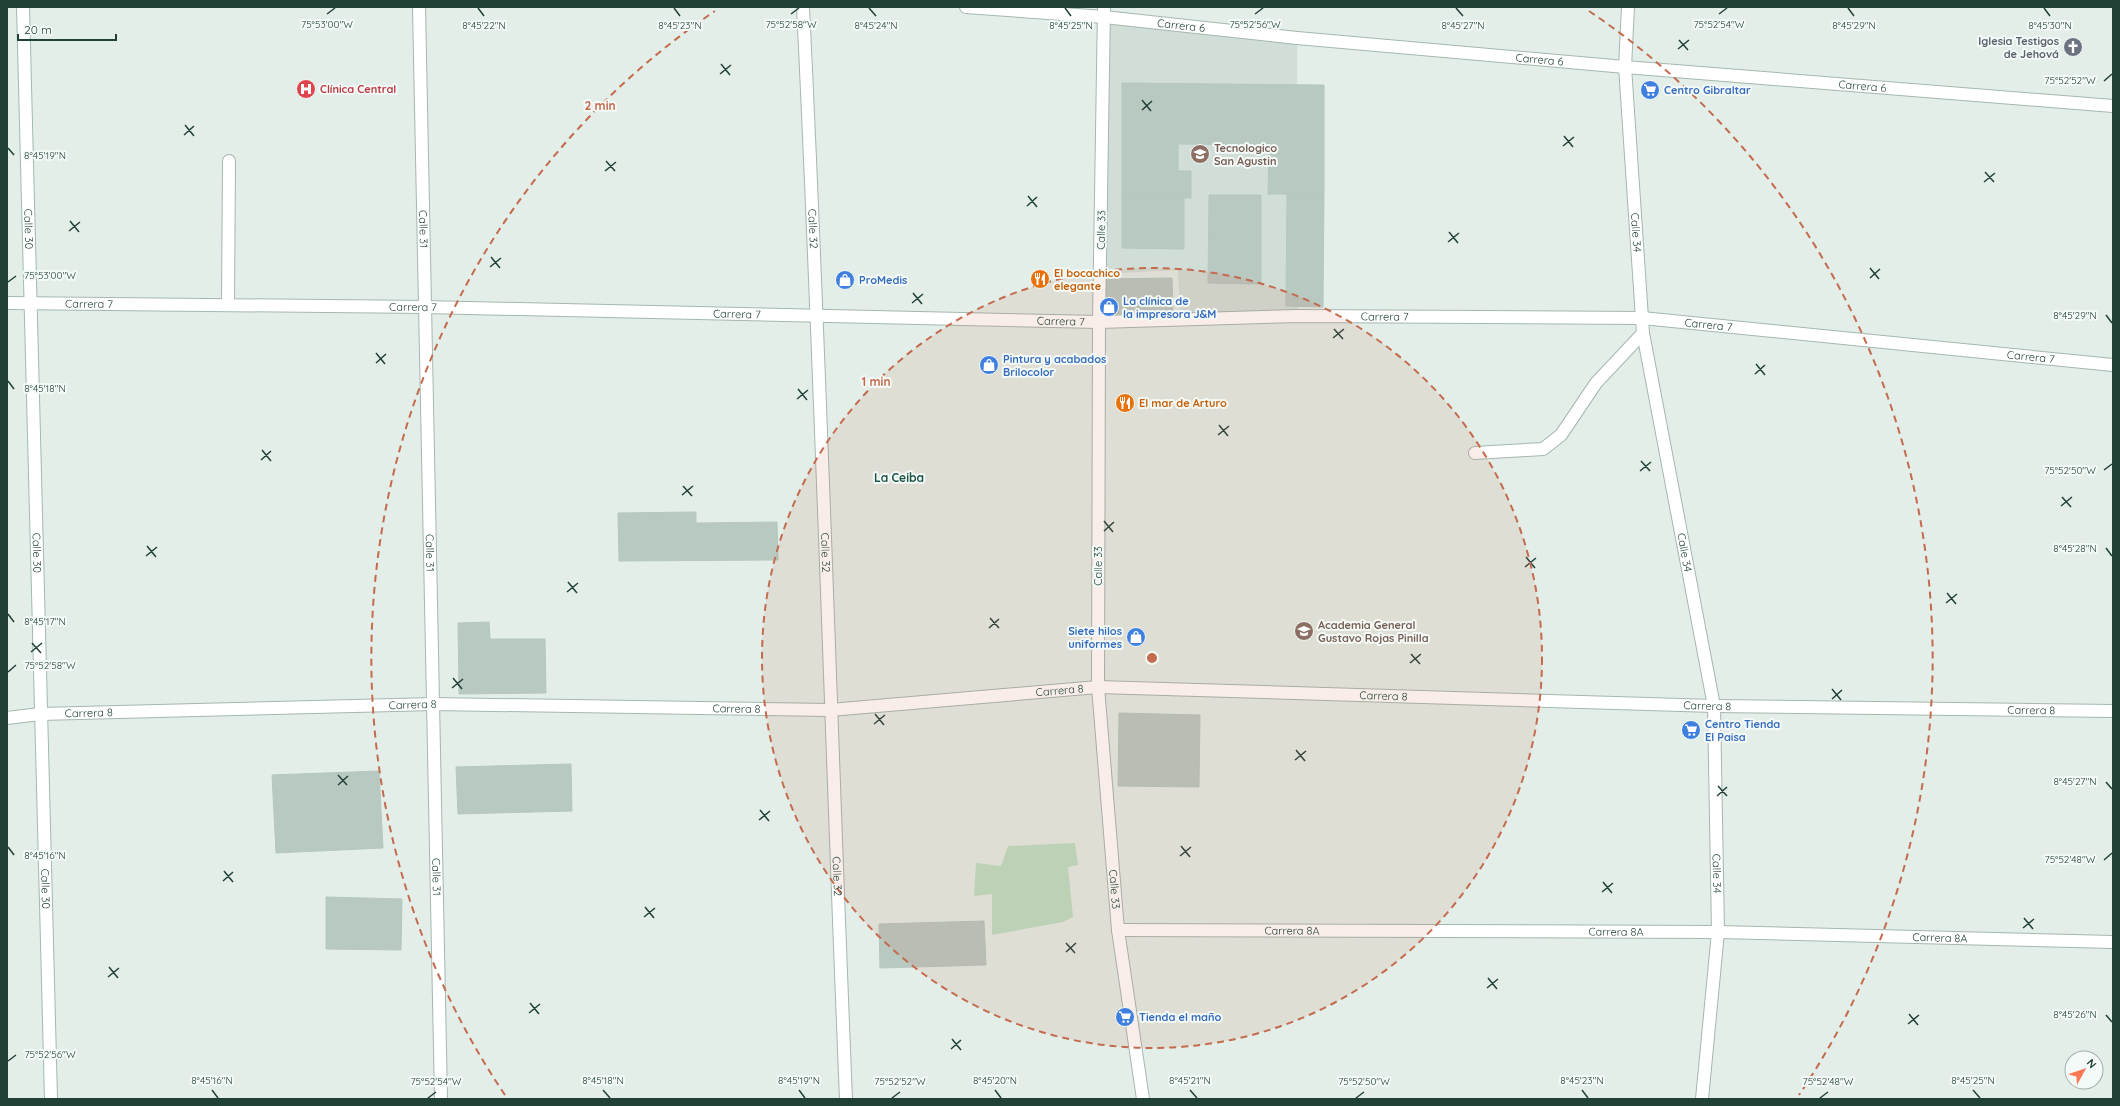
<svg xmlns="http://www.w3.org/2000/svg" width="2120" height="1106" font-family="Quicksand,sans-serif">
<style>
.built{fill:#d1ded8}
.green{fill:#bbe0c4}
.building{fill:#b8c9c2;stroke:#b5c8c0}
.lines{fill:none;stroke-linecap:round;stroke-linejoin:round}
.lane-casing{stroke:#a5b7b0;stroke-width:14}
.street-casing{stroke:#a5b7b0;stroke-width:14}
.secondary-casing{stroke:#a0bab1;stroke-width:14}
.lane{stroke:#fff;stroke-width:12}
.street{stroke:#fff;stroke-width:12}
.secondary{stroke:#fff;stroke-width:12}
.ticks{fill:none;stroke:#214137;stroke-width:1.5}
.ring{fill:none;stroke:#c46a4d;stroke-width:2;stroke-dasharray:7 5}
.labels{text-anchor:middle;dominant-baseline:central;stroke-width:4;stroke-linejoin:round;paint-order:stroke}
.street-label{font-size:11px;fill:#214137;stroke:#f4faf7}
.worship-label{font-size:11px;font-weight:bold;fill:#5b616d;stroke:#f4faf7;text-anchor:end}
.health-label{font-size:11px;font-weight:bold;fill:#be3a42;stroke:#f4faf7;text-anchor:start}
.shop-label{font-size:11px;font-weight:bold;fill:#366cbe;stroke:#f4faf7;text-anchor:start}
.education-label{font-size:11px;font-weight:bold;fill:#785e54;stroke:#f4faf7;text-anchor:start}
.food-label{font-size:11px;font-weight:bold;fill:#c56008;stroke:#f4faf7;text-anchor:start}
.neighbourhood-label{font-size:12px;font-weight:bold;fill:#1b5445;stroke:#f4faf7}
.ticks-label{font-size:10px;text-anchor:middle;fill:#214137;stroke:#f4faf7;stroke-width:4;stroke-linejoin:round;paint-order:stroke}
.centre{fill:#c46a4d;stroke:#f4faf7;stroke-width:2}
.ring-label{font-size:12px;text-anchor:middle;font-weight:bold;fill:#c46a4d;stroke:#f4faf7;stroke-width:4;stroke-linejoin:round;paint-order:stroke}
</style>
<rect width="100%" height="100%" fill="#e3eee9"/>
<!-- built -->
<path class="built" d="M1104,17L1297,38L1298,316L1180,314L1178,270L1101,274Z"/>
<!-- green -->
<path class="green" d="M1075,843L1078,865L1068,867L1073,917L1063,922L992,935V894L974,896L976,863L1001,866L1008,846Z"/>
<!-- building -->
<path class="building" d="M1122,83L1324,85V194H1268L1269,145L1178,144V171H1191V198L1122,197Z
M1287,194H1324L1323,307L1286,306Z
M1209,195H1261V284L1208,283Z
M1122,197L1184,198V249L1122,248Z
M1172,278L1173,313L1104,314L1105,279Z
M696,512V523L777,522L778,560L619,561L618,513Z
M489,622L490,639H545L546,693L459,694L458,623Z
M1119,713L1200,715L1199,787L1118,786Z
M571,764L572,811L458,814L456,767Z
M379,771L383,848L276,853L272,775Z
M326,897L402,899L401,950L326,949Z
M984,921L986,965L880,968L879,924Z"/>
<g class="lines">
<!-- lane casing -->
<g class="lane-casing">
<path id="lane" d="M228,304L229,161
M1475,453L1543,449L1561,435L1596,383L1643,333"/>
</g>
<!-- street casing -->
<g class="street-casing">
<g id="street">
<path id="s1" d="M419,7L441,1099"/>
<path id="s2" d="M803,7C821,371 831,735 846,1099"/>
<path id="s3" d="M966,7L1104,17L1297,38L1625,67L2113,106"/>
<path id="s4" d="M1104,7L1099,322L1098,687L1118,930L1143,1099"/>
<path id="s5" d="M1628,7L1625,67L1643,333L1714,706L1718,932L1702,1099"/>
<path id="s6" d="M7,303L425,307L1099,322L1298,316L1642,318L2113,365"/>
<path id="s7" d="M7,718L40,714L434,704L830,710L1098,687L1714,706L2113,711"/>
<path id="s8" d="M1118,930L1718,932L2113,942"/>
</g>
</g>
<!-- secondary casing -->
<g class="secondary-casing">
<g id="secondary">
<path id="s9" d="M23,7L51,1099"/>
</g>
</g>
<!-- lane -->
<use href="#lane" class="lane"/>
<!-- street -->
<use href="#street" class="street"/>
<!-- secondary -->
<use href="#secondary" class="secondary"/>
</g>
<!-- ticks -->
<path class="ticks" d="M478,8L484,16M674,8L680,16M869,8L876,16M1065,8L1071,16M1456,8L1463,16M1848,8L1854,16M2044,8L2050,16M327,14L335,8M791,14L799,8M1255,14L1263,8M1719,14L1727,8M1679,40L1688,50M1678,49L1689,40M721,64L730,75M720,74L731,65M2104,81L2112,74M1142,100L1151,111M1142,110L1152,101M185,125L194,136M184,135L194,126M1564,136L1573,147M1563,146L1574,137M8,148L14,155M606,161L615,171M605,171L616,162M1985,172L1994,182M1984,182L1995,173M1028,196L1037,207M1027,206L1037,197M70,221L79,232M69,231L80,222M1449,232L1458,243M1448,242L1459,233M491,257L500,268M490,267L501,258M1870,268L1879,279M1870,278L1880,269M8,282L16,276M913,293L922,304M912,303L923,294M2106,315L2112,323M1334,329L1343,339M1333,338L1344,329M376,353L385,364M376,363L386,354M1756,364L1765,375M1755,374L1765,365M8,381L14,389M798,389L807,400M797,399L808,390M1219,425L1228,436M1218,435L1229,426M262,450L271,461M261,460L271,451M1641,461L1650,471M2104,470L2112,464M1640,471L1651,462M683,486L692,496M682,495L693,486M2062,497L2071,507M2061,506L2072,497M1104,521L1113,532M1104,531L1114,522M147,546L156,557M2106,548L2112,556M146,556L157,547M1526,557L1535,568M1525,567L1536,558M568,582L577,593M567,592L578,583M1947,593L1956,604M1946,603L1957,594M8,614L14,622M990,618L999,628M989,628L999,619M32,643L41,653M31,652L42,643M1411,654L1420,664M1410,663L1421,654M8,672L16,665M453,678L462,689M452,688L463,679M1832,689L1841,700M1832,699L1842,690M875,714L884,725M874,724L885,715M1296,750L1305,761M1295,760L1306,751M338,775L347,785M2106,782L2112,789M338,785L348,776M1718,786L1727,796M1717,796L1727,787M760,810L769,821M759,820L770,811M1181,846L1190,857M8,847L14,855M1180,856L1191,847M2104,860L2112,853M224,871L233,882M223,881L233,872M1603,882L1612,893M1602,892L1613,883M645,907L654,918M644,917L655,908M2024,918L2033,929M2023,928L2034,919M1066,943L1075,953M1066,952L1076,943M109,967L118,978M108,977L119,968M1488,978L1497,989M1487,988L1498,979M530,1003L539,1014M529,1013L540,1004M1909,1014L1918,1025M2106,1015L2112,1022M1908,1024L1919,1015M952,1039L961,1050M951,1049L961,1040M8,1061L16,1055M212,1090L218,1098M603,1090L610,1098M799,1090L805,1098M995,1090L1001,1098M1190,1090L1197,1098M1582,1090L1588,1098M1973,1090L1980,1098M428,1098L436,1092M892,1098L900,1092M1356,1098L1364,1092M1820,1098L1828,1092"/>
<!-- distance rings -->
<circle cx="1152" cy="658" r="390" fill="#c46a4d" fill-opacity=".12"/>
<g class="ring">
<circle cx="1152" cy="658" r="390"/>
<path d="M505 1095A781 781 0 0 1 715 11M1589 11A781 781 0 0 1 1799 1095"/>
</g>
<!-- icons -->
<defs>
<g id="church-disc" transform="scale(1)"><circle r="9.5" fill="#6b7280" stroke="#f4faf7"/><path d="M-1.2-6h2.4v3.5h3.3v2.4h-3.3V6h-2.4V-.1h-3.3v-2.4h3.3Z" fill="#fff"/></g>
<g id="hospital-disc" transform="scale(1)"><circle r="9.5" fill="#e0444e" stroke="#f4faf7"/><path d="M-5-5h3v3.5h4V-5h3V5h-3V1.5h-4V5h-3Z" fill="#fff"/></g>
<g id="supermarket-disc" transform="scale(1)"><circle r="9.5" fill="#3f7fe0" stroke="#f4faf7"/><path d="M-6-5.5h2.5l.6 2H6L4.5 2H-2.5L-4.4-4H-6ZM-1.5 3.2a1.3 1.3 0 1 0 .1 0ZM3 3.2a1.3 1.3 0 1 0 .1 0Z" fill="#fff"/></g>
<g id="university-disc" transform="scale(1)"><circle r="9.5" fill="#8d6e63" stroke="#f4faf7"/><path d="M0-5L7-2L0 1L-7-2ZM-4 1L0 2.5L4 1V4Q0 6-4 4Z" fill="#fff"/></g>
<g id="restaurant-disc" transform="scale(1)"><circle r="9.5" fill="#e8710a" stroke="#f4faf7"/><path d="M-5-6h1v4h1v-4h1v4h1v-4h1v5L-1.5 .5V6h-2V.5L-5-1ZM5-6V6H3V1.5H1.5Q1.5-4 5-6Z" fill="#fff"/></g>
<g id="shop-disc" transform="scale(1)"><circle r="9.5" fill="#3f7fe0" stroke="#f4faf7"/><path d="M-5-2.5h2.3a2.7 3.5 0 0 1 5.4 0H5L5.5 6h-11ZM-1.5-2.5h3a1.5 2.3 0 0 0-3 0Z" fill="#fff"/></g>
<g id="school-disc" transform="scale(1)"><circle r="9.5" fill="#8d6e63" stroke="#f4faf7"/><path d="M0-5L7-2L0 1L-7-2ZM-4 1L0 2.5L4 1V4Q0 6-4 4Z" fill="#fff"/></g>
</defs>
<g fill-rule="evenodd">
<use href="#church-disc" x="2073" y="47"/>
<use href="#hospital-disc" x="306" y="89"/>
<use href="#supermarket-disc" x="1650" y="90"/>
<use href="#university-disc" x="1200" y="154"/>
<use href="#restaurant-disc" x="1040" y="279"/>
<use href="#shop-disc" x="845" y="280"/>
<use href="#shop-disc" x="1109" y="307"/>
<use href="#shop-disc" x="989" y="365"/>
<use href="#restaurant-disc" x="1125" y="403"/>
<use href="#school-disc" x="1304" y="631"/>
<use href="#shop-disc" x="1136" y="637"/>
<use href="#supermarket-disc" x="1691" y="730"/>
<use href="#supermarket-disc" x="1125" y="1017"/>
</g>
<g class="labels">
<!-- street labels -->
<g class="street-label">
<text stroke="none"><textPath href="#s3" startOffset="216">Carrera 6</textPath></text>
<text stroke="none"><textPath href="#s3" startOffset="576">Carrera 6</textPath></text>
<text stroke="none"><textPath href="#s3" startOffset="900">Carrera 6</textPath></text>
<text stroke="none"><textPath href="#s9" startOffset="222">Calle 30</textPath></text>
<text stroke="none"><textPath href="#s1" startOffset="222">Calle 31</textPath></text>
<text stroke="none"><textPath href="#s2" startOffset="222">Calle 32</textPath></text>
<text transform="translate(1101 230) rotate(-89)">Calle 33</text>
<text stroke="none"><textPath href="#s5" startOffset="226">Calle 34</textPath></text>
<text stroke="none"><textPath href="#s6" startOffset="82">Carrera 7</textPath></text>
<text stroke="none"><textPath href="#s6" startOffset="406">Carrera 7</textPath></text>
<text stroke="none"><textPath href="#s6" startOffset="730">Carrera 7</textPath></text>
<text stroke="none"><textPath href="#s6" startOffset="1378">Carrera 7</textPath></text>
<text stroke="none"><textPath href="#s6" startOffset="1054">Carrera 7</textPath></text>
<text stroke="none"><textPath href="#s6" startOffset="1702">Carrera 7</textPath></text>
<text stroke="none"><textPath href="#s6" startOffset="2026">Carrera 7</textPath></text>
<text stroke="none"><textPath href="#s5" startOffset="550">Calle 34</textPath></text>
<text stroke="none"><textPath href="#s9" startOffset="546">Calle 30</textPath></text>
<text stroke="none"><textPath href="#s1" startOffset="546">Calle 31</textPath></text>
<text stroke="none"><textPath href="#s2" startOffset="546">Calle 32</textPath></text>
<text transform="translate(1098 566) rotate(-90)">Calle 33</text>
<text stroke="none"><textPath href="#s7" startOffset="1054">Carrera 8</textPath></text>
<text stroke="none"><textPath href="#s7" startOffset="1378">Carrera 8</textPath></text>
<text stroke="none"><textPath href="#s7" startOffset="406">Carrera 8</textPath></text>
<text stroke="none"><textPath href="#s7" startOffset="1702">Carrera 8</textPath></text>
<text stroke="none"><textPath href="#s7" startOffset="730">Carrera 8</textPath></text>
<text stroke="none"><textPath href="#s7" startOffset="2026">Carrera 8</textPath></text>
<text stroke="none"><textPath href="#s7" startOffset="82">Carrera 8</textPath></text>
<text stroke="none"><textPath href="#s5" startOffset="874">Calle 34</textPath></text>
<text stroke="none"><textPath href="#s1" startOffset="870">Calle 31</textPath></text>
<text stroke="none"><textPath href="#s2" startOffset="870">Calle 32</textPath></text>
<text stroke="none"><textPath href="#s9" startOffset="882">Calle 30</textPath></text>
<text stroke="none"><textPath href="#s4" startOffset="883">Calle 33</textPath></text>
<text stroke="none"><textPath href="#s8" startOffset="174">Carrera 8A</textPath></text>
<text stroke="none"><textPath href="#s8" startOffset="498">Carrera 8A</textPath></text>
<text stroke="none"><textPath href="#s8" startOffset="822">Carrera 8A</textPath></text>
</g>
<!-- worship labels -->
<g class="worship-label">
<text x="2059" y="41">Iglesia Testigos<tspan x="2059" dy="13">de Jehová</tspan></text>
</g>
<!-- health labels -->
<g class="health-label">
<text x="320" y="89">Clínica Central</text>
</g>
<!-- shop labels -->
<g class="shop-label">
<text x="1664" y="90">Centro Gibraltar</text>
<text x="859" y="280">ProMedis</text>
<text x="1123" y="301">La clínica de<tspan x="1123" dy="13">la impresora J&amp;M</tspan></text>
<text x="1003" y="359">Pintura y acabados<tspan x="1003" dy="13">Brilocolor</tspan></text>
<text x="1122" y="631" text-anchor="end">Siete hilos<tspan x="1122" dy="13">uniformes</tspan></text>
<text x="1705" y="724">Centro Tienda<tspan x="1705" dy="13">El Paisa</tspan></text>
<text x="1139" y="1017">Tienda el maño</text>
</g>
<!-- education labels -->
<g class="education-label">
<text x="1214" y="148">Tecnologico<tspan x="1214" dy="13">San Agustin</tspan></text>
<text x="1318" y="625">Academia General<tspan x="1318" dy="13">Gustavo Rojas Pinilla</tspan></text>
</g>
<!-- food labels -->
<g class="food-label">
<text x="1054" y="273">El bocachico<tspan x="1054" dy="13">elegante</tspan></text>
<text x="1139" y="403">El mar de Arturo</text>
</g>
<!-- neighbourhood labels -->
<g class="neighbourhood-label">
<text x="899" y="477">La Ceiba</text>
</g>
</g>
<g class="ticks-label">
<text x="327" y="28">75°53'00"W</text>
<text x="791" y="28">75°52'58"W</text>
<text x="1255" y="28">75°52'56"W</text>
<text x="1719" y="28">75°52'54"W</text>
<text x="484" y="29">8°45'22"N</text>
<text x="680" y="29">8°45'23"N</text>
<text x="876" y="29">8°45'24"N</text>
<text x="1071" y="29">8°45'25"N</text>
<text x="1463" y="29">8°45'27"N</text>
<text x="1854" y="29">8°45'29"N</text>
<text x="2050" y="29">8°45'30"N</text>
<text x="2070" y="84">75°52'52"W</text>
<text x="45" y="159">8°45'19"N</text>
<text x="50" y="279">75°53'00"W</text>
<text x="2075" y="319">8°45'29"N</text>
<text x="45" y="392">8°45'18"N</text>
<text x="2070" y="474">75°52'50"W</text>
<text x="2075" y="552">8°45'28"N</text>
<text x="45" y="625">8°45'17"N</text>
<text x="50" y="669">75°52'58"W</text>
<text x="2075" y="785">8°45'27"N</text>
<text x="45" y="859">8°45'16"N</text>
<text x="2070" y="863">75°52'48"W</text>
<text x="2075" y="1018">8°45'26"N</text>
<text x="50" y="1058">75°52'56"W</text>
<text x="212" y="1084">8°45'16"N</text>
<text x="603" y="1084">8°45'18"N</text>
<text x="799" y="1084">8°45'19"N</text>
<text x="995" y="1084">8°45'20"N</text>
<text x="1190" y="1084">8°45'21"N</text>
<text x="1582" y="1084">8°45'23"N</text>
<text x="1973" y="1084">8°45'25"N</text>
<text x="436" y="1085">75°52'54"W</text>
<text x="900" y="1085">75°52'52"W</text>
<text x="1364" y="1085">75°52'50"W</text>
<text x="1828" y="1085">75°52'48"W</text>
</g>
<circle cx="1152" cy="658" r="6" class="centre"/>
<g class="ring-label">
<text x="600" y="110">2 min</text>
<text x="876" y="386">1 min</text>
</g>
<!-- border -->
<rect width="2120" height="1106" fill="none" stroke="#214137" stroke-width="16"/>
<!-- north arrow -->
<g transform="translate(2084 1070) rotate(50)"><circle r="19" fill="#f4faf7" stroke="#a0b0aa"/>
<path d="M0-3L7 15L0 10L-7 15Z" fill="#fb7854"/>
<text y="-6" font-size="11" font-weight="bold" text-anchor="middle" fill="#214137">N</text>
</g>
<!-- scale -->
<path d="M18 34v6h98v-6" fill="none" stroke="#214137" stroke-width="2"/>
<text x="24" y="34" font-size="12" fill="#214137" stroke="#f4faf7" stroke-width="3" paint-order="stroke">20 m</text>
</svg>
